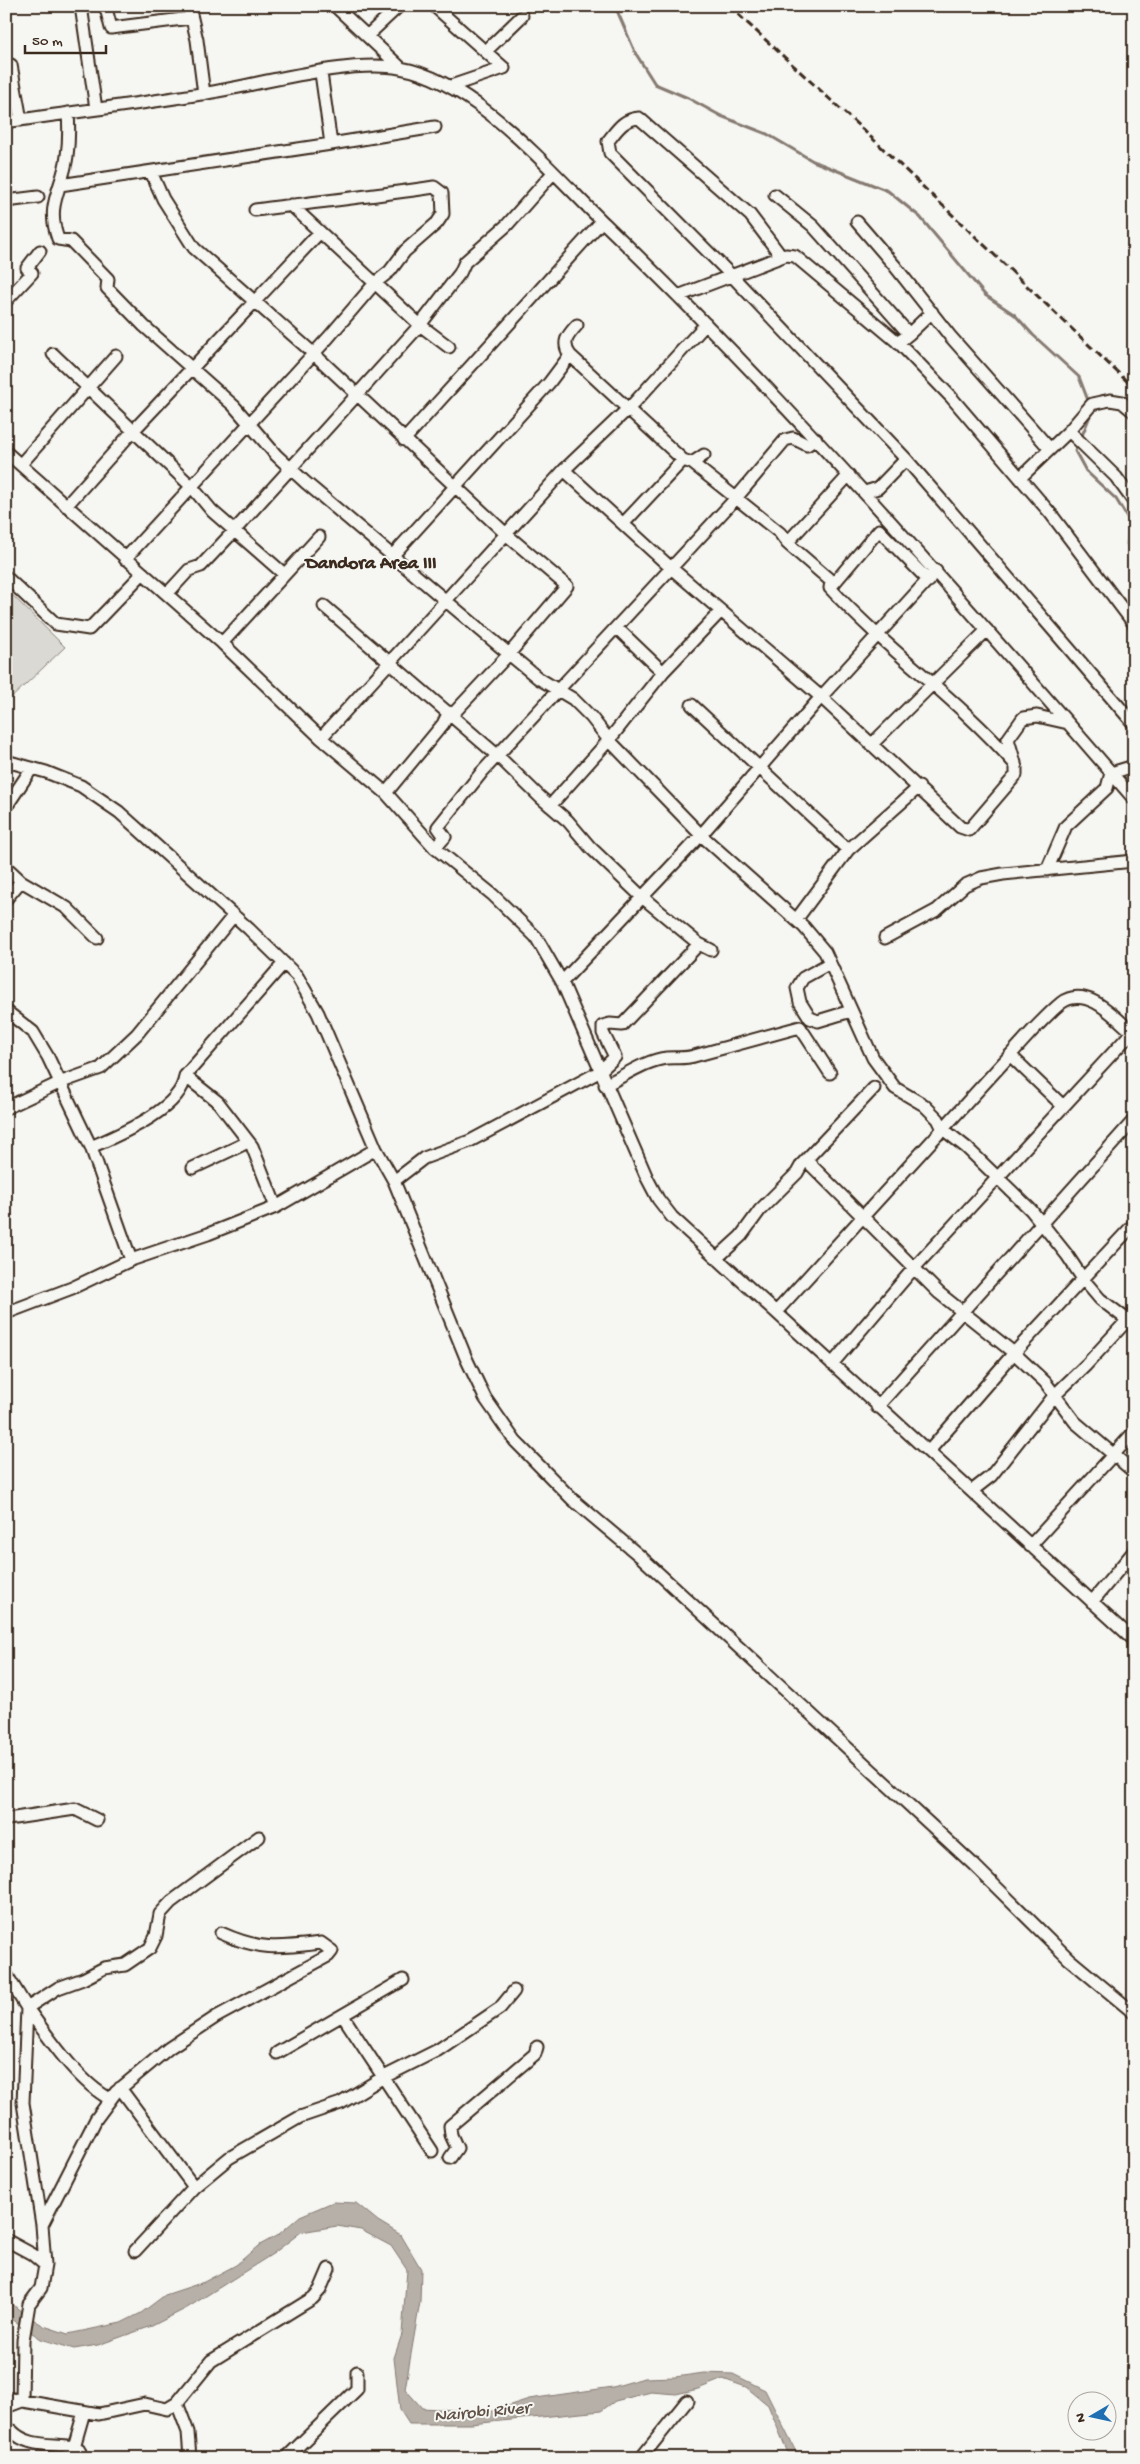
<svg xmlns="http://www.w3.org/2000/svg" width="1140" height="2464" font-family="'Gochi Hand',sans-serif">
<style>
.green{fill:#dad9d3;stroke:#8a8278}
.water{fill:#b6b0a9;stroke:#857a71}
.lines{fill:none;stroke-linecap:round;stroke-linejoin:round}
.stream{stroke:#857a71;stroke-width:3}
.minor-casing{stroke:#3b2a1e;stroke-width:15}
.minor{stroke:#f6f6f2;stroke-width:11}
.rail{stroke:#3b2a1e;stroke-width:3;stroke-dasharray:8 4;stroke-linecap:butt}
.labels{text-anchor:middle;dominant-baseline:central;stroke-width:4;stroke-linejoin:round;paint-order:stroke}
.water-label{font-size:18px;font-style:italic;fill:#605248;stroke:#f6f6f2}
.quarter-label{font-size:19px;font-weight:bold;fill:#3b2a1e;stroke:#f6f6f2}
</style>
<rect width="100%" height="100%" fill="#f6f6f2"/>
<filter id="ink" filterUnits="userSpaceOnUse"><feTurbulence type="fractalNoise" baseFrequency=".02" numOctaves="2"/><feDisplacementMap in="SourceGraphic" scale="10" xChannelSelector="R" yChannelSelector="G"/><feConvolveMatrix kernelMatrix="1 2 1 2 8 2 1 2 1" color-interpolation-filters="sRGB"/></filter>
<g filter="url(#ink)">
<!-- green -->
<path class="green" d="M6,589L65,647L6,703Z"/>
<!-- water -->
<path class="water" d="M333,2202L356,2203L378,2221L401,2235L421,2269L420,2302L405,2389L422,2408L489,2412L529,2399L613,2387L644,2378L675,2377L704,2373L733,2374L765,2390L799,2458H790L768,2405L746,2387L723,2379L698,2389L676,2394L651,2392L615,2401L601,2411L471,2424H409L400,2410L394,2358L402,2334L407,2270L391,2246L361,2230L337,2226L301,2232L274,2253L187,2308L152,2326L98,2345L74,2349L41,2339L6,2315V2299L23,2313L44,2326L68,2334L121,2323L141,2313L165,2295L204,2282L236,2265L258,2246L278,2235L300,2216Z"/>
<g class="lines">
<!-- stream -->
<path class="stream" d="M615,6L636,54L655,84L688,98L721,116L767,134L813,161L888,191L920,217L985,295L1015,315L1033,335L1079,377L1089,403
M1081,438L1092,411
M1078,444L1075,451L1086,471L1116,499L1130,522L1127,544L1134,553"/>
<!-- minor casing -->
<g class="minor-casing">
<path id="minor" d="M81,6L96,109
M189,6L197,40L204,94
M335,6L401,68
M434,6L504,68
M106,8L111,28L191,18
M367,36L399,6
M486,51L522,16
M11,65L21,120
M451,86L504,68
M68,113C69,127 69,142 67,156C63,189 45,203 58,239L71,241L108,279L107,288L144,326L234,406L276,455L305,482L509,654L538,678L573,699L591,717L609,740L701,835L804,927L825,952L873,1058L895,1088L924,1105L938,1119L943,1129L967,1148L1031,1210L1067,1255L1083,1279L1100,1299L1134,1325
M6,122C73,112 140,104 207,93C261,84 348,59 400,68C476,81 551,172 605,224C793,405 963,602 1134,799
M331,144L435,127
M151,172L163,199L194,248L313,353L507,535L567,586L509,654L452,715
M60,185L331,144L321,73
M775,195L813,226L909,334L898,343
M6,201L38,197
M291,205L420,325L449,347
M857,222L894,265L950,336L1050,449
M781,256L750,215L639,118C623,119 617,130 608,141L610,153L732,276L906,459L1134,724
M678,296L786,255L795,256L901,345L951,397L1051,514L1134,624
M6,301L32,273L27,268L40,251
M577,325C568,335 561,342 570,355L683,460L692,463L704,455
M909,334L932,312
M53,354L192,487L212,511L284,574
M1069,431L1116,477L1134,502
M404,440L602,221
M6,452L222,643L321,738L386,793L435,848L493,895L536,937L562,982L647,1178L658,1199L672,1217L1134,1640
M21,464L116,356
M564,470L670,567L821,697L960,827L969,830L1016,775V767L1014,763C958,699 887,650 830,588L831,581L787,543L780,533L692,463
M1020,478L1069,431L1092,404L1110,400L1122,402L1134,412
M865,492L878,488L906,459
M66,506L133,431L320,232
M623,524L683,460
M787,543L849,475
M393,555L549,383L570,355
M125,559L328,338L375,283L390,271L405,251L437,223L443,214L442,193L434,187C375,196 315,202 255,210
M6,577L56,624L89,629L143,573
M830,588L879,530L929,581
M167,594L189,570L201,566L234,531L420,325L460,273L465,262L507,225L553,173
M324,606L498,756L540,797L568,821L590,847L642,897L699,944L711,950
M617,628L663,672L721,611
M222,643L319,537
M692,705L848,850
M321,738L564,470L634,403L706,324
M871,745L987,630
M6,761L46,772L81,786L119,812L249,929L297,976L318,1013L376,1149L394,1181L466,1358L485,1398L515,1441L572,1499L641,1557L974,1865L1069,1959L1134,2013
M1015,763L1008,739L1023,718L1037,716L1068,723
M386,793L443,724L449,712
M550,806L609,740L663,672
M6,807L32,768
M435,848L445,837L438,827L482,772L737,497L785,440L793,438L807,445L816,439
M6,867L21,881L67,908L97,938
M1047,870L1066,826L1107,788L1111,773L1134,766
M6,899L21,881
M796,920L848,850L919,787
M885,938L937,910L965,885L981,878L1003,874L1134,861
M830,963L803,978L797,988L800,1002L810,1018L818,1021L851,1011
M562,982L701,835L821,697L936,571
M6,1011L33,1032L48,1057L91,1147L131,1260
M1010,1055L1063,1106
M185,1076L218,1102L252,1146L276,1207
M605,1085C624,1076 646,1060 667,1058C676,1057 684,1059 694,1056L800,1027L830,1073
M6,1108L59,1083L101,1068L137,1034L234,915
M91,1147C118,1135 182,1109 185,1076L284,963
M806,1160L939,1293L1014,1353L1045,1382L1075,1422L1134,1472
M193,1168L248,1142
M394,1181L424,1158L470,1141L599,1072L615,1057L603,1033V1026L610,1024L622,1025L699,944
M717,1258L741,1236L760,1210L797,1173L802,1164L874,1088
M776,1312L1033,1030C1042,1021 1051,1011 1061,1003C1087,984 1116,1018 1134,1034
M6,1313L72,1288L131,1260L208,1234L276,1207L376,1149
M832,1364L914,1268L1134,1030
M877,1407L1134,1120
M929,1451L1014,1353L1134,1224
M973,1490L991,1476L1054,1396L1086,1365L1134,1313
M1030,1546L1134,1432
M1092,1602L1134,1551
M6,1817L8,1819L75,1809L97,1820
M6,1974L27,2008L23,2103L42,2225L45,2265L41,2288L29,2304L23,2340L22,2401L6,2407
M343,2016L432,2151
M277,2053L403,1980
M120,2088L194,2187
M110,2099C78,2082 49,2038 27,2008L58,1988L83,1979L104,1968L125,1965L150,1948L156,1936L160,1914L171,1902L259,1837
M450,2158L457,2148L451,2135L450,2126L535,2054L537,2047
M42,2225L96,2119L116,2092L169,2048L216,2017L328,1956L332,1951L321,1943C279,1948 261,1951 221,1933
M6,2240L32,2254L45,2265
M135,2251L194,2187L229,2158L300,2117L341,2103L382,2078L438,2050L500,2008L514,1991
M6,2398L99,2414L145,2404L167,2409L177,2403L188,2432L190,2458
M177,2403L211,2361L313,2298L320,2290L329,2269
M6,2430L12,2431C28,2448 53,2443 74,2447L79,2449L82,2458
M68,2458L74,2447L84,2412
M286,2458L357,2389V2372
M641,2458L687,2401"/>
</g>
<!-- minor -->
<use href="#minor" class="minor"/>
<!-- rail -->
<path class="rail" d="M729,6L874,140L1134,388"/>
</g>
</g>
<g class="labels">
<!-- water labels -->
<g class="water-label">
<text transform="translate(482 2413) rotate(-5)">Nairobi River</text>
</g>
<!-- quarter labels -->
<g class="quarter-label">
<text x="371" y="564">Dandora Area III</text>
</g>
</g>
<!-- margin -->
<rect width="1140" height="2464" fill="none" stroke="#f6f6f2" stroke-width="25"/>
<rect x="12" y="12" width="1115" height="2439" fill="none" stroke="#3b2a1e" stroke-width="2" filter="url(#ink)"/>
<!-- north arrow -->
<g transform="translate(1092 2416) rotate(261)"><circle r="24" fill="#f6f6f2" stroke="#aba49d"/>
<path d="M0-4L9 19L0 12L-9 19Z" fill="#1f6fb2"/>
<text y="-8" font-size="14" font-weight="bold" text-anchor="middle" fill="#3b2a1e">N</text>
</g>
<!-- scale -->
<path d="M25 45v8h81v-8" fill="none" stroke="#3b2a1e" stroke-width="2.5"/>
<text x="32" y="45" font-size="15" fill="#3b2a1e" stroke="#f6f6f2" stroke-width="4" paint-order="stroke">50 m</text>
</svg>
